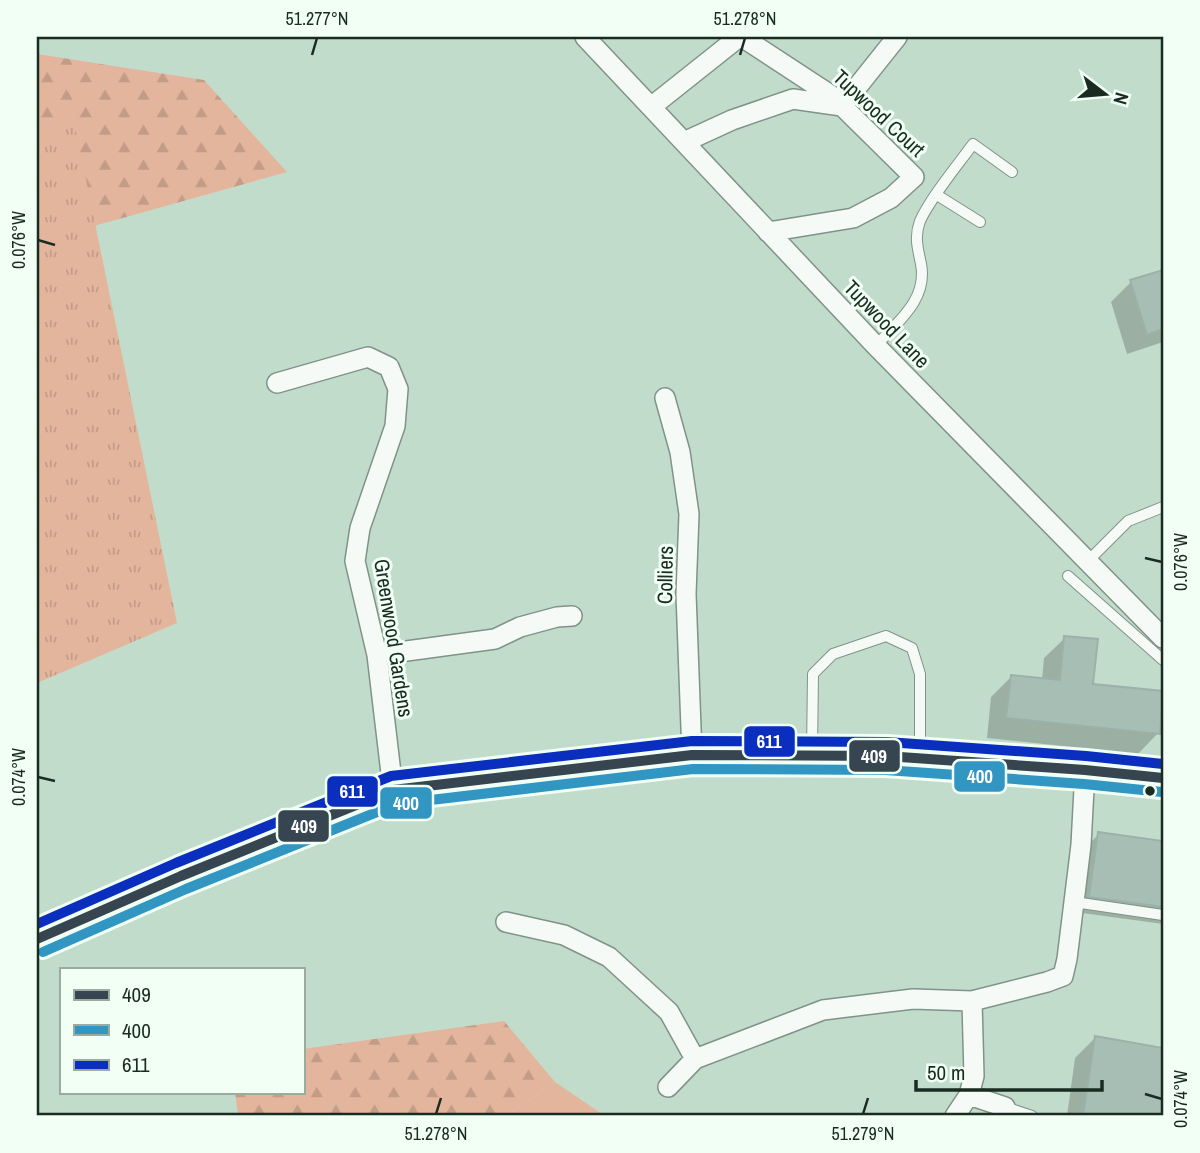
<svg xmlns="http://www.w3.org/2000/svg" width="1200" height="1153" font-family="'Archivo Narrow',sans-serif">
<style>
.green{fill:#e4b59d}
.forest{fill:url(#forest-firs)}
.park{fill:url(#park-tufts)}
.shadow{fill:#0003}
.building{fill:#a7beb4;stroke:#9ab2a8;stroke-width:2}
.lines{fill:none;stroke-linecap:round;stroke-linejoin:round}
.service-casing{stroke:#7f9387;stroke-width:12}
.minor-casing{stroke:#7f9387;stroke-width:22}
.secondary-casing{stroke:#7f9387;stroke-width:31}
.service{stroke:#f6faf7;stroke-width:10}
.minor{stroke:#f6faf7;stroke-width:19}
.secondary{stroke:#e9f0ef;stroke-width:28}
.bus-1-casing{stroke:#f1fff5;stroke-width:16}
.bus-2-casing{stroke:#f1fff5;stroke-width:16}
.bus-3-casing{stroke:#f1fff5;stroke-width:16}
.bus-1{stroke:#36454f;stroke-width:10}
.bus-2{stroke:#3196c2;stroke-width:10}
.bus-3{stroke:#0a2ebe;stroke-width:10}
.ticks{fill:none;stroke:#1a2c21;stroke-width:2.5}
.bus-dot{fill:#1a2c21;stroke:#f1fff5;stroke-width:2.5}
.labels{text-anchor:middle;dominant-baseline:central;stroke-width:6;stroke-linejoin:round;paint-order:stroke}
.street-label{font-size:21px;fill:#1a2c21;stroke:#f1fff5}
.line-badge{stroke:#f1fff5;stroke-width:2.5}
.badge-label{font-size:19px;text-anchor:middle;font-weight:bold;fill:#fff}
.neatline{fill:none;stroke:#1a2c21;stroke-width:2.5}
.ticks-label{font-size:18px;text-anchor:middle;fill:#1a2c21}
</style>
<defs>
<pattern id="forest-firs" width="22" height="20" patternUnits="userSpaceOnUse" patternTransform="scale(1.75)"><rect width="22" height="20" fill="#e4b59d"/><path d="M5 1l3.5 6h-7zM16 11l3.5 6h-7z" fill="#c39c87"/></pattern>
<pattern id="park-tufts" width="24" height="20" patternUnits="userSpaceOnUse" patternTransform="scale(1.75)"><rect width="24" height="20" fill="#e4b59d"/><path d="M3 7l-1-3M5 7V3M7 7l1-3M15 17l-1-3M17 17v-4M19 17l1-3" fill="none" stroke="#c39c87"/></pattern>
</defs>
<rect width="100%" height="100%" fill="#c2dccc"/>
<!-- green -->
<path class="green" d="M555,1082L605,1116H506Z"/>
<!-- forest -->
<path class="forest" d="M37,54L204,80L287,172L94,226L72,112L37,125Z
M504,1021L555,1082L506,1116H238L235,1092H303V1049Z"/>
<!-- park -->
<path class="park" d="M72,111L177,623L37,683V125Z"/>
<!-- shadow -->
<path class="shadow" d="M1163,272V342L1127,354L1111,302L1131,282Z
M1065,638L1091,685L1158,733L1138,754L987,738L991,697L1011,677L1042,680L1044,658Z
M1099,834L1163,843V924L1075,912L1084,849Z
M1096,1037L1163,1049V1116H1067L1075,1058Z"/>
<!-- building -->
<path class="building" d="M1163,270V329L1147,335L1130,280Z
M1064,636L1098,639L1093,684L1163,691L1160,734L1006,718L1011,675L1060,680Z
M1098,832L1163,841V907L1089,897Z
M1095,1036L1163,1048V1116H1083Z"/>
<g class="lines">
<!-- service casing -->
<g class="service-casing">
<path id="service" d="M937,195L980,222
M876,346C897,322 928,300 921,264C918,249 914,237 920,221C931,197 957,166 973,144L1012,172
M1088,561L1128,521L1163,507
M1068,576L1163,660
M812,752L813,674L833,654L886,636L912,648L920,674V755
M1074,902L1163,915
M1005,1107L1032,1116"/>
</g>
<!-- minor casing -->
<g class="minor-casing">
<path id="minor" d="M585,37L876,346L1163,638
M742,37L832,96L914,177L891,198L853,218L768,232
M651,107L739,37
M684,142L732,120L793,99L842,106L897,37
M277,383L368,357L389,367L398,389L395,426L360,528L355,561L377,655L393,790
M665,398L680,452L689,514L686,594L692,755
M377,655L495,639L520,627L557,617L572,616
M506,922L564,935L609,957L669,1012L695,1059
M668,1087L695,1059L823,1010L913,999L972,1001L1047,982L1063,976L1067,959L1081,845L1085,770
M969,1095L1005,1107
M955,1116L969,1095L974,1076L972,1001"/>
</g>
<!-- secondary casing -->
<g class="secondary-casing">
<path id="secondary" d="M37,939L181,876L393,790L692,755L886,756L1085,770L1163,778"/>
</g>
<!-- service -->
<use href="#service" class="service"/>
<!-- minor -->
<use href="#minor" class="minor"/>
<!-- secondary -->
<use href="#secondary" class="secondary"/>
<!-- bus-1 casing -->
<g class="bus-1-casing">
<path id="bus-1" d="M37,939L181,876L393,790L692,755L886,756L1085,770L1163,778"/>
</g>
<!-- bus-2 casing -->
<g class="bus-2-casing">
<path id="bus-2" d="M43,952L186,889L397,804L693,769L885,770L1084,784L1162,792"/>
</g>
<!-- bus-3 casing -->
<g class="bus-3-casing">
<path id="bus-3" d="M37,924L176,863L391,776L692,741L887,742L1086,756L1163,764"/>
</g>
<!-- bus-1 -->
<use href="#bus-1" class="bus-1"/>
<!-- bus-2 -->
<use href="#bus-2" class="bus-2"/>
<!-- bus-3 -->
<use href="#bus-3" class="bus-3"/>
</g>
<!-- ticks -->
<path class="ticks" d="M312,55L317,38M740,55L745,38M38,240L55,245M1145,558L1162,562M38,777L55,781M1145,1094L1162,1099M436,1114L441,1098M863,1114L868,1098"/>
<!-- markers -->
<circle class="bus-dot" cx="1150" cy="791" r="6"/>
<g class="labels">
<!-- street labels -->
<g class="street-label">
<text transform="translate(879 113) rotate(43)">Tupwood Court</text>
<text transform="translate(887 324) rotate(46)">Tupwood Lane</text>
<text transform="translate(665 575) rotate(-89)">Colliers</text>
<text transform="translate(394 638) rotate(81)">Greenwood Gardens</text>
</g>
</g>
<g class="line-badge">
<rect x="743" y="725" width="53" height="33" rx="7" fill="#0a2ebe"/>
<rect x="848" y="739" width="53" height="34" rx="7" fill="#36454f"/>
<rect x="953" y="760" width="53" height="33" rx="7" fill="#3196c2"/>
<rect x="326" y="775" width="53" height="33" rx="7" fill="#0a2ebe"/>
<rect x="379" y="786" width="54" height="34" rx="7" fill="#3196c2"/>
<rect x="277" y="809" width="53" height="34" rx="7" fill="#36454f"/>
</g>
<g class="badge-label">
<text x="769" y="748">611</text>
<text x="874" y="763">409</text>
<text x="980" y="783">400</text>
<text x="352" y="798">611</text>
<text x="406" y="810">400</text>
<text x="304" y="833">409</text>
</g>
<!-- border -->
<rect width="1200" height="1153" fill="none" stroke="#f1fff5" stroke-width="77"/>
<!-- legend -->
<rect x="60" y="968" width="245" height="126" fill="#f1fff5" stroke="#9baba0" stroke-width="2"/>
<rect x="74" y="990" width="35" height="10" fill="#36454f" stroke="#9baba0" stroke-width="2"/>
<text x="122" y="1002" font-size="21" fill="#1a2c21">409</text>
<rect x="74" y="1025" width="35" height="10" fill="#3196c2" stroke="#9baba0" stroke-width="2"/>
<text x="122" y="1038" font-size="21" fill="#1a2c21">400</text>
<rect x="74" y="1060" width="35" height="10" fill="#0a2ebe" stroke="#9baba0" stroke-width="2"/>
<text x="122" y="1072" font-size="21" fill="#1a2c21">611</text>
<!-- north arrow -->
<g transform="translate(1105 94) rotate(106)" stroke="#f1fff5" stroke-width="5" paint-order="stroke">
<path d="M0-5L12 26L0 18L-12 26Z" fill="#1a2c21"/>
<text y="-10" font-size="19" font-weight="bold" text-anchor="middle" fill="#1a2c21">N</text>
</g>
<!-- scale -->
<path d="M916 1080v10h186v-10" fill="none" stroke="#1a2c21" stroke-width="3.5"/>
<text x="927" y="1080" font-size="21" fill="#1a2c21" stroke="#f1fff5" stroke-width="5" paint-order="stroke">50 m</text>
<rect x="38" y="38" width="1124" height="1076" class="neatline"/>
<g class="ticks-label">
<text x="317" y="25">51.277°N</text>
<text x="745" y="25">51.278°N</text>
<text transform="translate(19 240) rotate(-90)" y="6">0.076°W</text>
<text transform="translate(1181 562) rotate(-90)" y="6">0.076°W</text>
<text transform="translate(19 777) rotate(-90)" y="6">0.074°W</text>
<text transform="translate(1181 1099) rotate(-90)" y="6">0.074°W</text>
<text x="436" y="1140">51.278°N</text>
<text x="863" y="1140">51.279°N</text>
</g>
</svg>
